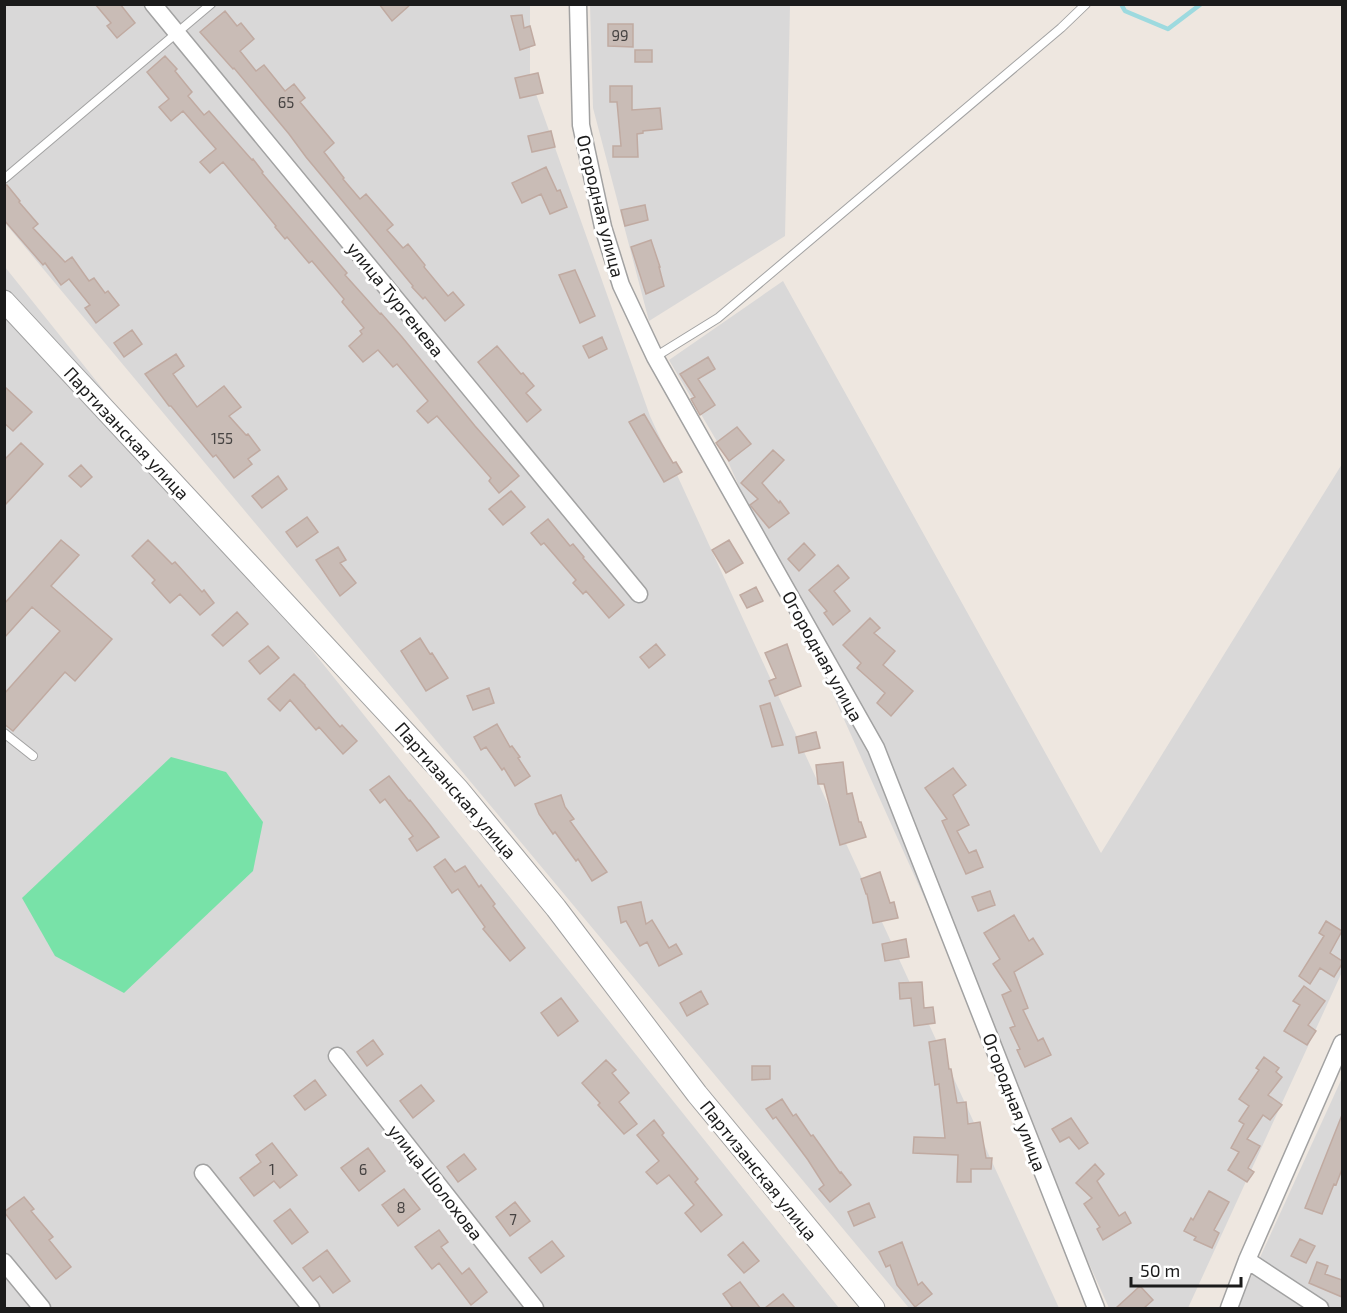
<svg xmlns="http://www.w3.org/2000/svg" width="1347" height="1313" font-family="'Exo 2',sans-serif">
<style>
.residential{fill:#d9d8d8}
.pitch{fill:#78e2a8}
.lines{fill:none;stroke-linecap:round;stroke-linejoin:round}
.stream{stroke:#9ddadf;stroke-width:4.5}
.building{fill:#c9bcb6;stroke:#c0aaa1;stroke-width:1.5}
.service-casing{stroke:#a2a2a2;stroke-width:10}
.minor-casing{stroke:#a2a2a2;stroke-width:19}
.tertiary-casing{stroke:#a2a2a2;stroke-width:23}
.service{stroke:#fff;stroke-width:8}
.minor{stroke:#fff;stroke-width:16}
.tertiary{stroke:#fff;stroke-width:21}
.labels{text-anchor:middle;dominant-baseline:central;stroke-width:6;stroke-linejoin:round;paint-order:stroke}
.number-label{font-size:15px;fill:#464342}
.street-label{font-size:18px;fill:#1b1b1b;stroke:#fff}
</style>
<rect width="100%" height="100%" fill="#eee7e0"/>
<!-- residential -->
<path class="residential" d="M4,5H530V77L650,416L1059,1308H909L5,223Z
M590,5H790L785,236L649,321L593,108Z
M5,267L839,1308H5Z
M783,281L1101,853L1342,464V972L1188,1308H1109L725,455L669,360Z
M1342,1078V1308H1237L1262,1253Z"/>
<!-- pitch -->
<path class="pitch" d="M171,757L226,772L263,822L253,871L124,993L55,956L22,898Z"/>
<g class="lines">
<!-- stream -->
<path class="stream" d="M1121,4L1125,11L1168,29L1201,4"/>
</g>
<!-- building -->
<path class="building" d="M95,4H120L135,23L117,38L107,26L111,23Z
M379,4H411L392,21Z
M225,11L237,26L241,23L254,39L240,51L256,71L264,65L285,91L294,84L305,98L300,102L334,143L324,152L344,178L343,179L360,199L366,194L393,225L387,230L403,248L408,244L425,265L424,267L448,296L453,292L464,305L445,321L425,297L423,299L412,287L413,286L306,157L289,134L234,68L233,69L200,32Z
M522,15L524,28L530,26L535,45L520,50L511,16Z
M608,24H633V47L608,46Z
M635,50H652V62H635Z
M165,56L177,69L175,71L192,92L188,96L204,115L209,111L252,160L253,159L263,172L262,173L347,273L345,275L380,314L381,313L402,337L475,426L519,476L499,493L489,481L491,478L437,416L428,423L417,411L428,401L397,364L393,367L378,350L363,362L349,346L362,334L360,331L364,328L342,302L344,299L312,261L309,263L287,237L285,239L275,227L276,226L223,162L210,173L200,162L216,149L183,111L171,121L159,107L169,99L147,72Z
M538,73L543,93L520,98L515,78Z
M610,86H632V110L660,108L662,129L643,131V133L637,134L638,157H613V146H621L617,102H610Z
M551,131L555,147L532,152L528,136Z
M546,167L557,191L560,190L567,207L550,214L541,194L522,203L512,183Z
M4,185H7L20,201L19,202L38,224L33,228L65,262L72,257L89,281L94,278L105,293L108,291L119,305L96,323L85,308L90,305L69,279L61,285L45,263L43,265L4,220Z
M645,205L648,220L625,226L621,210Z
M651,240L660,267H659L664,286L646,294L631,247Z
M575,270L595,316L580,323L559,275Z
M132,330L142,344L124,357L114,343Z
M602,337L607,349L589,358L583,346Z
M497,346L521,374L523,373L534,386L526,393L541,410L527,422L478,362Z
M176,354L184,366L173,374L197,407L224,386L241,407L229,416L246,435L248,434L260,450L248,459L252,464L234,478L216,455L213,457L171,406H169L145,374Z
M708,357L715,369L698,379L715,405L700,415L691,399L695,397L680,374Z
M4,386L32,412L13,431L4,423Z
M644,414L673,463L676,462L682,472L664,482L629,422Z
M737,427L751,444L729,461L716,443Z
M21,443L43,464L4,506V460Z
M773,450L784,460L762,483L779,503L780,501L789,513L769,528L750,505L758,499L741,483Z
M81,465L92,477L81,487L69,476Z
M278,476L287,489L262,508L252,496Z
M511,491L525,507L503,525L489,509Z
M307,517L318,532L297,547L286,532Z
M548,519L570,546L573,544L584,557L583,558L624,605L609,618L586,591L583,594L573,583L576,580L544,543L541,545L531,533Z
M61,540L79,555L51,586L112,639L75,681L65,672L13,731L4,724V694L60,631L32,607L4,638V604Z
M148,540L172,564L175,562L202,592L204,590L214,603L200,615L180,594L170,603L152,583L155,580L132,556Z
M729,540L743,563L726,573L712,550Z
M804,543L815,555L799,571L788,559Z
M338,547L346,560L340,563L356,583L340,596L316,560Z
M838,565L849,578L834,591L850,611L833,625L824,613L827,611L809,590Z
M756,587L763,601L747,608L740,595Z
M237,612L248,624L223,646L212,635Z
M870,618L880,628L874,633L895,651L883,665L913,691L891,716L877,703L885,693L857,668L861,663L843,645Z
M420,638L430,654L432,653L448,678L426,691L401,651Z
M656,644L665,655L649,668L640,657Z
M787,644L801,686L775,696L769,681L776,678L765,653Z
M268,646L279,658L260,674L249,661Z
M294,674L305,685V686L340,727L342,725L357,741L343,754L319,727L316,730L290,700L280,711L268,699Z
M489,688L494,703L473,710L467,696Z
M770,703L783,745L772,747L760,706Z
M497,724L510,747L512,746L520,757L518,758L530,776L515,786L504,768L502,770L486,747L481,750L474,737Z
M816,732L820,748L799,753L796,737Z
M843,762L847,794L852,793L859,822H861L866,837L840,845L824,784H818L816,765Z
M953,768L966,785L953,795L969,825L957,831L969,853L976,850L983,867L966,874L942,821L947,819L925,788Z
M389,776L409,801L410,800L430,825L439,837L417,851L409,839L413,836L385,799L380,803L370,790Z
M561,795L565,807L574,819L570,821L607,872L592,881L578,859L576,861L555,832L553,834L539,814L535,804Z
M445,859L455,872L465,866L479,887L481,885L495,904L493,906L525,948L510,961L483,929L485,927L458,889L452,893L434,867Z
M880,872L890,903L894,902L898,918L873,923L867,894H866L861,879Z
M990,891L995,905L978,911L972,897Z
M641,902L646,924L652,920L669,948L676,944L682,954L659,966L647,942L640,946L626,921L621,923L618,907Z
M1014,915L1029,941L1033,938L1043,954L1014,972L1028,1008L1023,1010L1038,1041L1043,1038L1051,1055L1025,1067L1017,1050L1020,1049L1010,1028L1015,1026L1002,995L1011,991L993,964L1000,959L984,933Z
M1326,921L1342,931L1330,953L1342,961V964L1334,977L1320,968L1310,984L1299,976L1324,936L1319,933Z
M906,939L909,957L885,961L882,944Z
M922,982L924,1008L933,1007L935,1023L914,1026L911,998L900,999L899,983Z
M1304,986L1325,1001L1308,1025L1316,1031L1307,1045L1284,1031L1300,1005L1293,1001Z
M701,991L708,1004L687,1016L680,1003Z
M561,998L578,1021L558,1036L541,1013Z
M945,1039L949,1069H951L957,1103L966,1102L968,1124L980,1122L986,1158H992L991,1169H971V1182H957L958,1155L913,1153L914,1137L945,1138L939,1084L935,1085L929,1042Z
M373,1040L383,1054L367,1066L357,1052Z
M1264,1057L1279,1068L1276,1072L1282,1077L1268,1095L1282,1105L1270,1120L1263,1115L1247,1139L1260,1146L1248,1168L1254,1172L1247,1182L1228,1170L1239,1152L1231,1148L1244,1124L1239,1121L1249,1106L1239,1099L1259,1070L1256,1068Z
M606,1060L616,1070L612,1073L629,1093L619,1102L637,1124L624,1134L598,1105L600,1103L582,1083Z
M752,1066H770V1079L752,1080Z
M315,1080L326,1095L305,1110L294,1096Z
M421,1085L434,1101L413,1118L400,1101Z
M782,1099L793,1116L796,1114L811,1136L813,1135L840,1173L841,1172L851,1185L830,1202L819,1189L824,1185L808,1160L776,1117L773,1119L766,1109Z
M1342,1115V1169L1336,1185L1334,1184L1322,1214L1305,1208Z
M1071,1118L1088,1143L1079,1149L1069,1137L1060,1142L1052,1129Z
M654,1120L664,1133L662,1135L698,1179L695,1182L722,1215L701,1232L685,1213L694,1205L669,1175L657,1184L646,1172L659,1161L637,1135Z
M272,1143L297,1175L280,1188L274,1181L254,1196L240,1178L261,1162L256,1155Z
M368,1148L385,1171L359,1191L341,1168Z
M464,1154L476,1169L458,1182L447,1167Z
M1095,1164L1104,1174L1097,1181L1119,1216L1125,1212L1131,1223L1103,1240L1097,1229L1100,1227L1084,1204L1092,1198L1076,1183Z
M404,1189L420,1209L398,1226L382,1205Z
M1209,1191L1229,1202L1214,1230L1219,1233L1212,1248L1194,1240L1196,1237L1184,1231L1191,1218L1193,1220Z
M24,1197L34,1209L31,1211L53,1237L49,1240L71,1267L56,1279L4,1212Z
M515,1202L530,1221L510,1236L496,1217Z
M869,1203L875,1217L854,1226L848,1212Z
M290,1209L308,1232L292,1244L274,1221Z
M439,1230L448,1242L441,1247L462,1274L469,1268L487,1292L471,1305L439,1263L432,1269L415,1247Z
M1300,1239L1315,1246L1306,1263L1291,1256Z
M552,1241L564,1256L541,1273L529,1258Z
M743,1242L759,1261L744,1273L728,1255Z
M902,1242L918,1285L922,1282L932,1294L915,1307L897,1285L890,1265L886,1267L879,1252Z
M327,1250L350,1281L333,1293L320,1276L313,1281L303,1268Z
M1317,1262L1328,1266L1325,1274L1342,1280V1297L1309,1283Z
M740,1282L760,1308H733L723,1294Z
M1140,1286L1153,1300L1144,1308H1116Z
M783,1294L795,1308H765Z"/>
<g class="lines">
<!-- service casing -->
<g class="service-casing">
<path id="service" d="M4,179L211,4
M655,357L718,318L1061,28L1086,4
M4,733L33,756"/>
</g>
<!-- minor casing -->
<g class="minor-casing">
<path id="minor" d="M153,4L639,594
M578,4L581,125L603,227L621,285L655,357L876,748L1096,1308
M337,1056L535,1308
M203,1173L311,1308
M1247,1260L1320,1308
M4,1262L42,1308
M1229,1308L1247,1260L1342,1043"/>
</g>
<!-- tertiary casing -->
<g class="tertiary-casing">
<path id="tertiary" d="M4,301L458,789L556,908L697,1094L874,1308"/>
</g>
<!-- service -->
<use href="#service" class="service"/>
<!-- minor -->
<use href="#minor" class="minor"/>
<!-- tertiary -->
<use href="#tertiary" class="tertiary"/>
</g>
<g class="labels">
<!-- number labels -->
<g class="number-label">
<text x="620" y="35">99</text>
<text x="286" y="102">65</text>
<text x="222" y="438">155</text>
<text x="272" y="1169">1</text>
<text x="363" y="1169">6</text>
<text x="401" y="1207">8</text>
<text x="513" y="1219">7</text>
</g>
<!-- street labels -->
<g class="street-label">
<text transform="translate(601 206) rotate(76)">Огородная улица</text>
<text transform="translate(396 299) rotate(51)">улица Тургенева</text>
<text transform="translate(127 433) rotate(47)">Партизанская улица</text>
<text transform="translate(823 656) rotate(61)">Огородная улица</text>
<text transform="translate(456 790) rotate(49)">Партизанская улица</text>
<text transform="translate(1015 1102) rotate(69)">Огородная улица</text>
<text transform="translate(759 1170) rotate(51)">Партизанская улица</text>
<text transform="translate(436 1182) rotate(52)">улица Шолохова</text>
</g>
</g>
<!-- border -->
<rect width="1347" height="1313" fill="none" stroke="#1b1b1b" stroke-width="12"/>
<!-- scale -->
<path d="M1131 1277v9h110v-9" fill="none" stroke="#1b1b1b" stroke-width="3"/>
<text x="1140" y="1277" font-size="18" fill="#1b1b1b" stroke="#ffffff" stroke-width="4.5" paint-order="stroke">50 m</text>
</svg>
